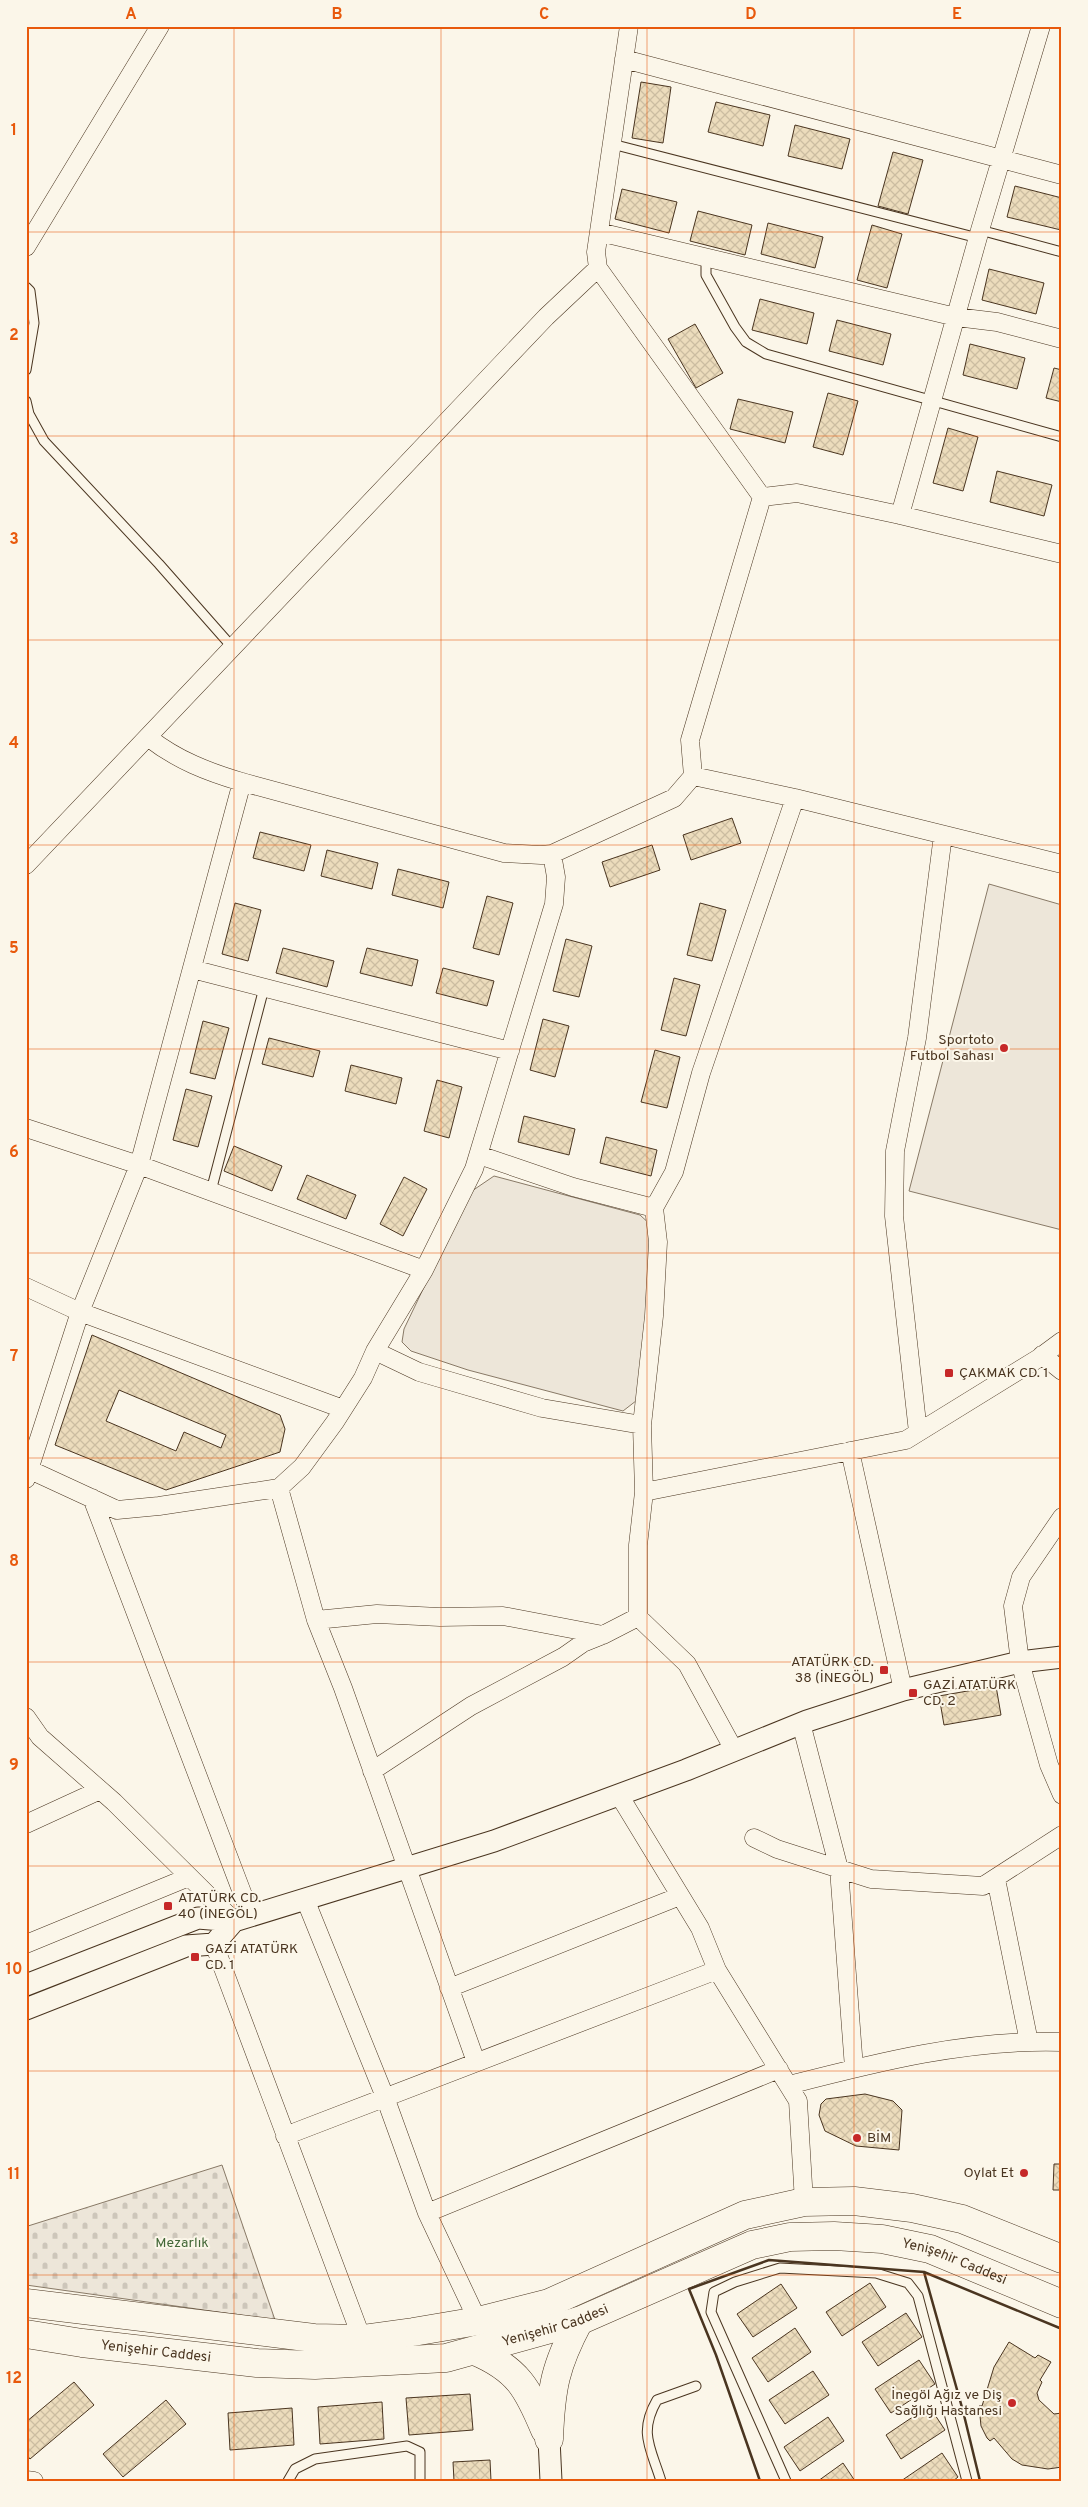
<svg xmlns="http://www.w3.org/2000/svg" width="1088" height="2507" font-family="Overpass,sans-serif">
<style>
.green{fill:#ede6d9;stroke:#887966}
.cemetery{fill:url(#cemetery-stones);stroke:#887966}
.building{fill:url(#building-cross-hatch);stroke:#4a3520;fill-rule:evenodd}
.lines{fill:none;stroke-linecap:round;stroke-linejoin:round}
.service-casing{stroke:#4a3520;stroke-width:11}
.minor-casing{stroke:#4a3520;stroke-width:19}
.tertiary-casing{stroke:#4a3520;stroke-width:23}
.trunk-casing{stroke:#4a3520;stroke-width:29}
.service{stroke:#fbf6e9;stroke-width:9}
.minor{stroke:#fbf6e9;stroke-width:18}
.tertiary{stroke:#fbf6e9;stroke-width:21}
.trunk{stroke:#fbf6e9;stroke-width:28}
.wall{stroke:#4a3520;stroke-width:2.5}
.grid{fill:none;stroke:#e8590c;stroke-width:1;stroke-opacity:0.55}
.poi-dot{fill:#c62828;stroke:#fbf6e9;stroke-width:2}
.labels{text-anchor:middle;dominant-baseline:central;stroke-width:4;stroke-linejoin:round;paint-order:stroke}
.poi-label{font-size:14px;fill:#4a3520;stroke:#fbf6e9;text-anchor:start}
.park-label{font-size:14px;fill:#436837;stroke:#fbf6e9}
.street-label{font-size:14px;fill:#4a3520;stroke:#fbf6e9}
.neatline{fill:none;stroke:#e8590c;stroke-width:2}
.grid-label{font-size:16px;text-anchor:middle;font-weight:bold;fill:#e8590c}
</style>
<defs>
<pattern id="cemetery-stones" width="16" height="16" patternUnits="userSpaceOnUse" patternTransform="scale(1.25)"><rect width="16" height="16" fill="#ede6d9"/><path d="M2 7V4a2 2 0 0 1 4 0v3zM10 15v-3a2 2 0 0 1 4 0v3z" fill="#cdc6ba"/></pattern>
<pattern id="building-cross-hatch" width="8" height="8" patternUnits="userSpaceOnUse" patternTransform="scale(1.25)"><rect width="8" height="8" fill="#ecdcbc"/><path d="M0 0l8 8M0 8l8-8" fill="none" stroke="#ccbda1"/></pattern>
</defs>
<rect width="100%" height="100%" fill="#fbf6e9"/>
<!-- green -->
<path class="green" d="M989,884L1062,905V1230L909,1191Z
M494,1176L640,1215L652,1226L641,1397L623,1411L468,1370L411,1351L402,1342L404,1329L469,1193Z"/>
<!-- cemetery -->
<path class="cemetery" d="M222,2165L275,2320L26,2285V2220L28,2226Z"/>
<!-- building -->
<path class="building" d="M641,82L671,87L663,143L632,138Z
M716,102L770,115L763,146L708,132Z
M795,125L850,139L842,169L788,156Z
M893,152L923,160L908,214L878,206Z
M1015,186L1062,198L1061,230L1007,217Z
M622,189L677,202L669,233L615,219Z
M698,211L752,225L745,255L690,241Z
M768,223L823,237L815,268L761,254Z
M872,225L902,234L887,288L857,280Z
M989,269L1044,283L1036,314L982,300Z
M760,299L814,313L807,344L752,330Z
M837,320L891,334L883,365L829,351Z
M695,324L723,373L696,388L668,339Z
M970,344L1025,358L1017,389L963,375Z
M1054,368L1062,370V402L1046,398Z
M828,393L858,401L843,455L813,447Z
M738,399L793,412L785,443L730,429Z
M948,428L978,437L963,491L933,483Z
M997,471L1052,485L1044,516L990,502Z
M732,818L741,843L691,860L683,835Z
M260,832L311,845L304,871L253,858Z
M652,845L660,870L610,887L602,862Z
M327,850L378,863L372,889L321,876Z
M398,869L449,882L443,908L392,895Z
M487,896L513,903L499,955L473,948Z
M235,903L261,910L248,961L222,954Z
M700,903L726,910L712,961L687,955Z
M566,939L592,946L579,997L553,991Z
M283,948L334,961L327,987L276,973Z
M367,948L418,960L412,986L360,973Z
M443,968L494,981L487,1006L436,993Z
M674,978L700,985L686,1036L661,1030Z
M543,1019L569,1026L555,1077L530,1070Z
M203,1021L229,1028L215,1079L190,1073Z
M269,1038L320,1051L313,1077L262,1064Z
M655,1050L680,1057L667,1108L641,1102Z
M351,1065L402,1078L396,1104L345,1091Z
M437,1080L462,1087L449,1138L424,1131Z
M186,1089L212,1096L198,1147L173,1140Z
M524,1116L575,1129L569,1155L518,1142Z
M606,1137L657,1150L651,1176L600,1163Z
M234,1146L282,1166L272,1191L224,1171Z
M307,1175L356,1195L346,1219L297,1199Z
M404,1177L427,1189L403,1236L380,1224Z
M92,1335L280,1415L285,1429L280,1452L166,1490L55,1445ZM119,1390L226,1435L221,1448L184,1432L176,1451L106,1421Z
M996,1686L1001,1715L944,1725L939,1696Z
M865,2094L893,2101L902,2110L899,2150L856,2146L825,2131L819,2115L821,2104L826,2099Z
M1054,2164H1062V2190H1053Z
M870,2283L886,2307L842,2336L826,2312Z
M781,2284L797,2308L753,2337L737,2314Z
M906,2313L922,2337L878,2366L862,2342Z
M795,2328L811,2352L768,2382L752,2358Z
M1009,2342L1035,2358L1038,2355L1051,2362L1040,2380L1042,2382L1037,2393L1039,2400L1054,2414L1062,2413V2467L1048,2469L1022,2465L1012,2459L994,2438L990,2441L987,2438L981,2426L979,2406H982L994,2367Z
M919,2360L935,2384L891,2413L875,2389Z
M813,2371L829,2395L785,2424L769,2400Z
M74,2382L94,2405L30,2459L26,2454V2422Z
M470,2394L473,2430L409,2435L406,2398Z
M166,2400L186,2424L123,2477L103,2454Z
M382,2402L384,2439L320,2444L318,2407Z
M929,2406L945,2430L901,2459L886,2435Z
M292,2408L294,2445L230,2450L228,2413Z
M828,2417L844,2441L800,2471L784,2447Z
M942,2453L958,2477L953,2481H901Z
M490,2460L491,2481H454L453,2462Z
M843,2463L855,2481H818Z"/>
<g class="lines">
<!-- service casing -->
<g class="service-casing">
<path id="service" d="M612,144L978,238
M980,230L1062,252
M706,258V275L735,327L746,342L766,354L1062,437
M26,287L30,291L34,323L26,370
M26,401L29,414L44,441L159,564L233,648
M211,1191L264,988
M288,2481L295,2469L315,2459L407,2446L420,2452V2481
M661,2481C651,2448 638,2433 657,2400L696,2386
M786,2481L711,2312L714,2292L735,2282L780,2268L876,2273L908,2283L918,2296L967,2481"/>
</g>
<!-- minor casing -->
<g class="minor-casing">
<path id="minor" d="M629,26L596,252L598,268L762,497
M624,59L1062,175
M599,232L956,317L997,322L1062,339
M26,247L160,26
M900,515L980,230L1041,26
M149,738C177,760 208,772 242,782L504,853L541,855L552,854L674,798L693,776L690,740L762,497L797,493L900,515L1062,554
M693,776L795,798L1062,864
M26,865L546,317L598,268
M192,969L510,1051
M26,1128L139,1165L424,1270
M479,1155L573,1187L654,1208L658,1242L654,1316L642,1425L644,1492L638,1545V1617L687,1664L734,1750
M654,1208L674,1172L701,1073L795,798
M26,1287L80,1312L343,1409
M375,1351L419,1372L542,1408L642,1425
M1042,1355L1062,1371
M918,1432L894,1216L895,1151L917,1038L943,835
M850,1451L903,1690
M26,1468L117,1510L159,1506L279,1488L302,1467L335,1422L363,1378L375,1351L424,1270L474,1169L554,904L556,877L552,854
M26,1479L80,1312L139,1165L242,782
M279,1488L316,1620L343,1688L476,2062
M644,1492L906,1440L1039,1358L1062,1341
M92,1498L251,1916
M1062,1517L1021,1577L1013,1606L1020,1662L1049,1765L1062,1795
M316,1620L377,1614L440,1617L503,1616L603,1635L638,1617
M26,1717L40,1737L114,1802L234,1921
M801,1723L839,1869L854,2068
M372,1771L471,1706L563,1657L583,1643L603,1635
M619,1795L700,1928L717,1970L798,2101L804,2202
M26,1824L100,1790
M754,1838L777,1849L871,1879L983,1886L1062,1835
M996,1879L1029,2042
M305,1899L385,2097L427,2213L478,2321
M26,1944L189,1877
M214,1944L362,2339
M449,1988L680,1896
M789,2085C878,2062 969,2039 1062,2042
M285,2136L717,1970
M427,2213L779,2069
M26,2480L34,2481"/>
</g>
<!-- tertiary casing -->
<g class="tertiary-casing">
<path id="tertiary" d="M26,1985L198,1918L234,1921L494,1841L686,1770L807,1721L903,1690L1020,1662L1062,1657
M26,2009L186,1946L214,1944L234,1921
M549,2439L551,2481"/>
</g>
<!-- trunk casing -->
<g class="trunk-casing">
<g id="trunk">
<path d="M26,2303L314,2338L362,2339L413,2332L478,2321L549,2303L745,2215L804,2202L854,2201L912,2208L962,2219L1062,2259"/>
<path id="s1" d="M26,2334L82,2343L257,2363L315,2365L446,2358L579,2321L752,2245L790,2237L834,2236L882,2239L930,2249L1062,2304"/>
<path d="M475,2351C518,2369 528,2389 545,2430"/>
<path d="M549,2439C551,2388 555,2366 579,2321"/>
</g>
</g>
<!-- service -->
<use href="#service" class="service"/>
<!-- minor -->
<use href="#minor" class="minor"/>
<!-- tertiary -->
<use href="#tertiary" class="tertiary"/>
<!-- trunk -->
<use href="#trunk" class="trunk"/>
<!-- wall -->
<path class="wall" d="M924,2272L1062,2329
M760,2481L716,2355L689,2289L769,2260L924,2272L963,2411L980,2481"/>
</g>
<!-- grid -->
<path class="grid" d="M234,26V2481M441,26V2481M647,26V2481M854,26V2481M26,232H1062M26,436H1062M26,640H1062M26,845H1062M26,1049H1062M26,1253H1062M26,1458H1062M26,1662H1062M26,1866H1062M26,2071H1062M26,2275H1062"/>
<!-- markers -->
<g class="poi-dot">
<circle cx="1004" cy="1048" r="5"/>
<rect x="944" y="1368" width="10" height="10" rx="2.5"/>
<rect x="879" y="1665" width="10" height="10" rx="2.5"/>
<rect x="908" y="1688" width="10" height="10" rx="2.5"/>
<rect x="163" y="1901" width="10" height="10" rx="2.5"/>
<rect x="190" y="1952" width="10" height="10" rx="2.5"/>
<circle cx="857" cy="2138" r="5"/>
<circle cx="1024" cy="2173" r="5"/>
<circle cx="1012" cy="2403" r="5"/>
</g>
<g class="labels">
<!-- poi labels -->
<g class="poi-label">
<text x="994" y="1040" text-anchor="end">Sportoto<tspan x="994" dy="16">Futbol Sahası</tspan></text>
<text x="959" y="1373">ÇAKMAK CD. 1</text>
<text x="874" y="1662" text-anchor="end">ATATÜRK CD.<tspan x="874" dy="16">38 (İNEGÖL)</tspan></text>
<text x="923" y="1685">GAZİ ATATÜRK<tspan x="923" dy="16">CD. 2</tspan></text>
<text x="178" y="1898">ATATÜRK CD.<tspan x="178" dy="16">40 (İNEGÖL)</tspan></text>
<text x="205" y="1949">GAZİ ATATÜRK<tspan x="205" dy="16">CD. 1</tspan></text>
<text x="867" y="2138">BİM</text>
<text x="1014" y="2173" text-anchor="end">Oylat Et</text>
<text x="1002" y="2395" text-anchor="end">İnegöl Ağız ve Diş<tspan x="1002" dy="16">Sağlığı Hastanesi</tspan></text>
</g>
<!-- park labels -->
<g class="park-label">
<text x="182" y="2243">Mezarlık</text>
</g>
<!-- street labels -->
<g class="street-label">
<text stroke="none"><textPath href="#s1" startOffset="956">Yenişehir Caddesi</textPath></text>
<text stroke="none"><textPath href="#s1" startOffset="536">Yenişehir Caddesi</textPath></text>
<text stroke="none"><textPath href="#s1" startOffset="131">Yenişehir Caddesi</textPath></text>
</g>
</g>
<!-- border -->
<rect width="1088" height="2507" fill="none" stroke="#fbf6e9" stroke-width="55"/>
<rect x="28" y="28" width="1032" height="2452" class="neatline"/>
<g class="grid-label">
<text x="131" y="19">A</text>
<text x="337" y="19">B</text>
<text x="544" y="19">C</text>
<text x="751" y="19">D</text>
<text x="957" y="19">E</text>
<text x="14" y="135">1</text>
<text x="14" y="340">2</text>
<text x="14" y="544">3</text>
<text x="14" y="748">4</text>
<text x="14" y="953">5</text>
<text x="14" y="1157">6</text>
<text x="14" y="1361">7</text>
<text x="14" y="1566">8</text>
<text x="14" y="1770">9</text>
<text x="14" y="1974">10</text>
<text x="14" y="2179">11</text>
<text x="14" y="2383">12</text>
</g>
</svg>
